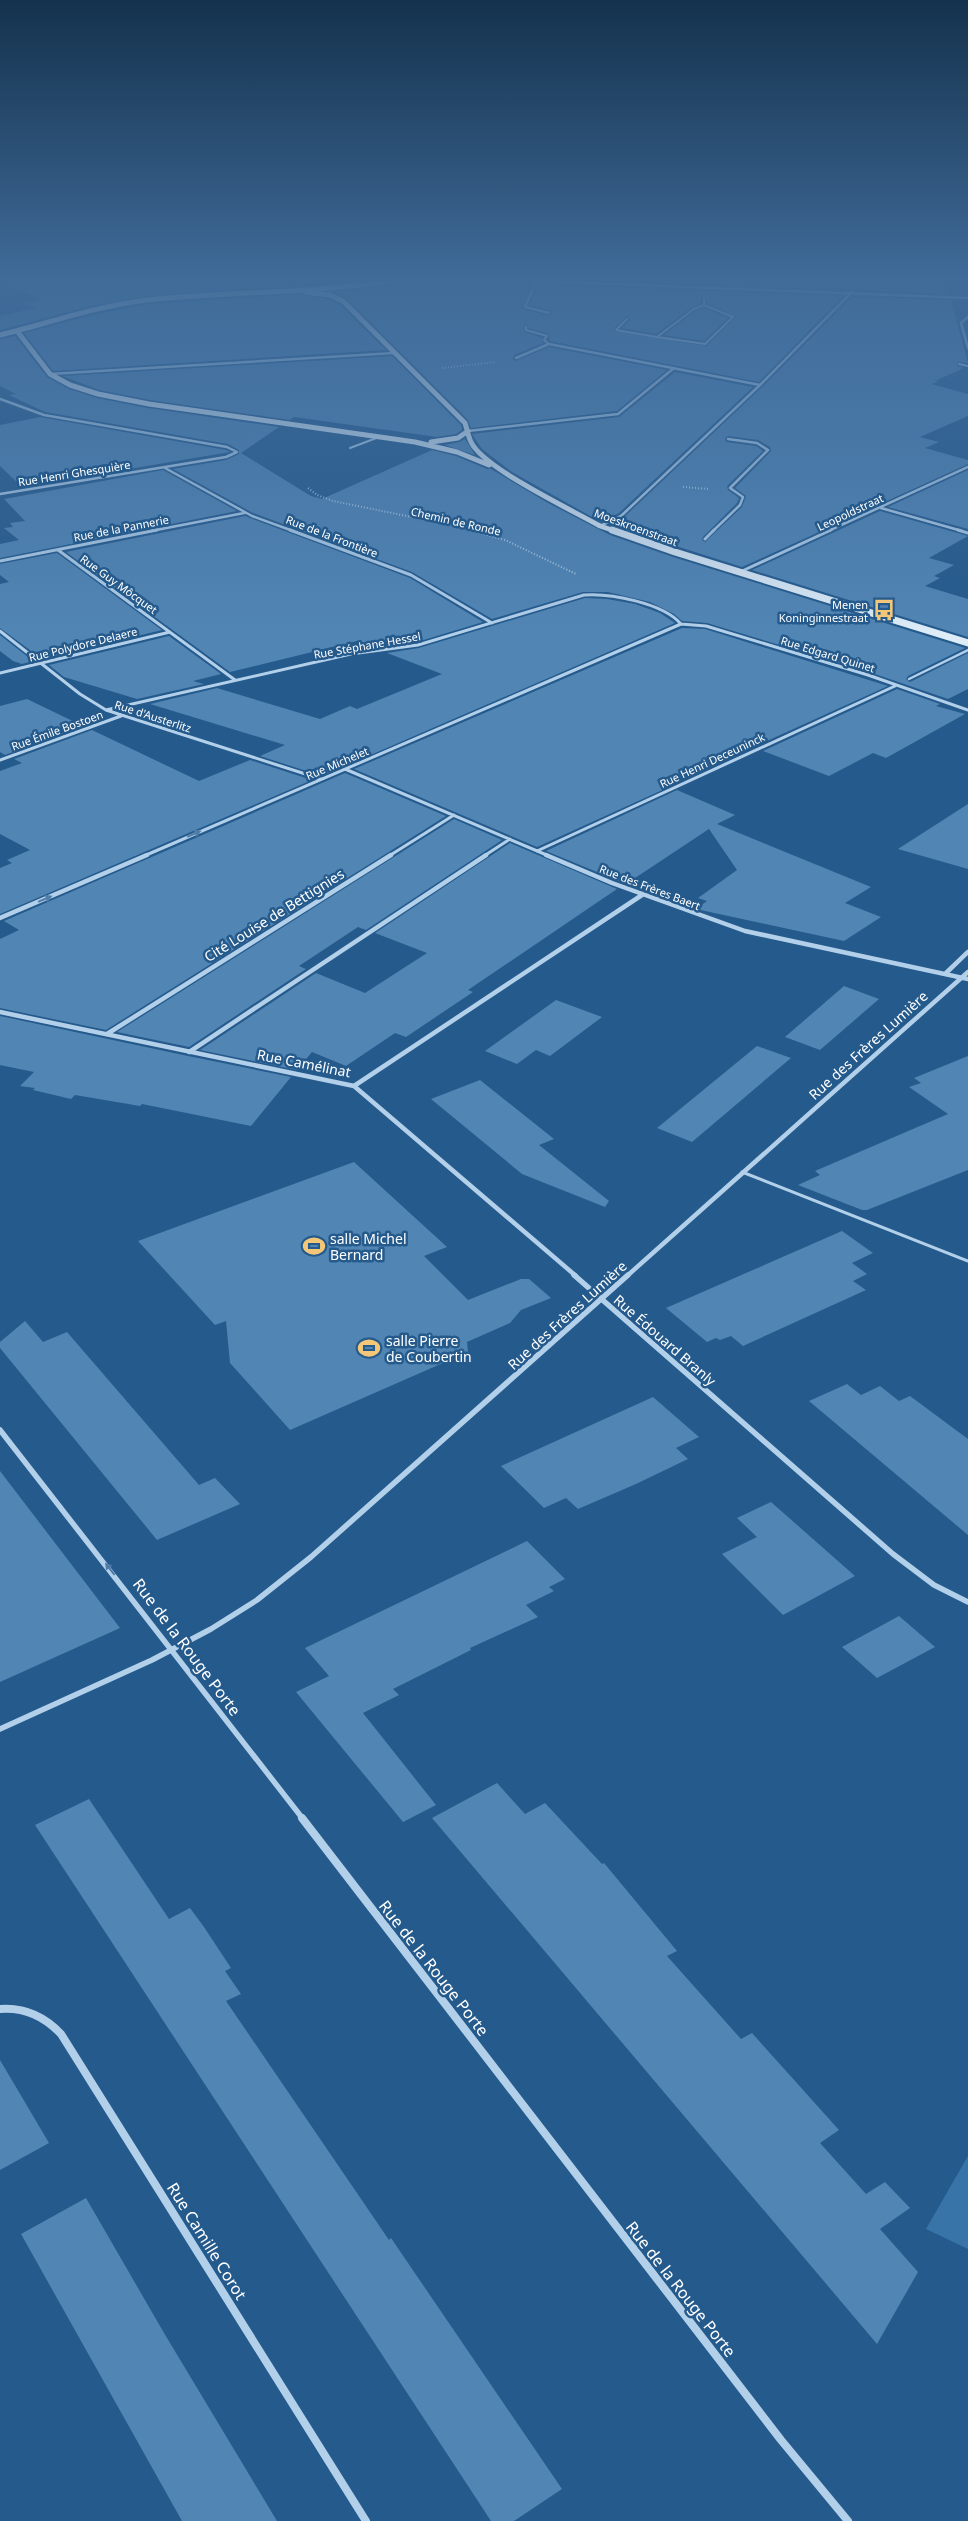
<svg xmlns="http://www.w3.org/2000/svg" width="968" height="2521" font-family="'Noto Sans',sans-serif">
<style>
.green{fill:#3974a8}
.building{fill:#5185b4;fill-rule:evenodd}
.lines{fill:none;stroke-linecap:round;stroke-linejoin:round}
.path{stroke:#b3d0ea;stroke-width:2;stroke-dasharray:1 2;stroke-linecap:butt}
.lane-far2{stroke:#b3d0ea;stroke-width:2}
.lane-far1{stroke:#b3d0ea;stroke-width:2.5}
.lane{stroke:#b3d0ea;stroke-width:3}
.street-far4{stroke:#b3d0ea;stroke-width:2.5}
.street-far3{stroke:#b3d0ea;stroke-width:3}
.street-far2{stroke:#b3d0ea;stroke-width:4.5}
.street-far1{stroke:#b3d0ea;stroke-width:5.5}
.street{stroke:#b3d0ea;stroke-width:8}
.secondary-far1{stroke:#deecf8;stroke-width:5}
.secondary{stroke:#deecf8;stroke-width:7}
.oneway{fill:#507da8}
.labels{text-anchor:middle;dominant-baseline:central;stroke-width:5;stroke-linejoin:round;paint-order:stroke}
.far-street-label{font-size:11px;fill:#fff;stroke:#255a8c}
.far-poi-label{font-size:11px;fill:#fff;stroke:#255a8c;text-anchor:end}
.street-label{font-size:14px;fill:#fff;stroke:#255a8c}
.poi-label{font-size:14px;fill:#fff;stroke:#255a8c;text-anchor:start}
.near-street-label{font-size:16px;fill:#fff;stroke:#255a8c}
</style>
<rect width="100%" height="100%" fill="#255a8c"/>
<!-- green -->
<path class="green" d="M968,2156V2249L926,2229Z"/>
<!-- building -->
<path class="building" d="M0,280H364L146,296L90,306L0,330V316L36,308L23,303L40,300Z
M397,280H507L510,283L532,284L522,309L549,316L552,314L551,310L529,305L538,284L843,296L759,382L550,341L549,334L529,328L525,324L524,332L542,338L543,343L514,355L513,359L515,361L549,347L667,370L617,411L471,428L468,420L346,298L334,292L394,284ZM704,295L707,303L736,317L706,346L614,331V328L627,316L630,320L622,328L656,334L692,307L701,303V297Z
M585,280H945L949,294L852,289Z
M302,294L329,299L340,305L386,350L53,371L24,333L92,315L148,304Z
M852,297L951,300L968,363L958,362L957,366L964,368L935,381L938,382L931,384L968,394V416L920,437L939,442L925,448L968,460V464L742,567L610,525L623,518L762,387ZM728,436L758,440L770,447L771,451L735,488L746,496L742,507L705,542L702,540L703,537L737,503L739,498L728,490L727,486L763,451L756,446L726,442L725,438Z
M704,308L728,318L704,341L664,335L695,311Z
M15,336L47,377L69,389L97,398L148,408L279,427L241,453L311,496L322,499L432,450L456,456L487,469H491L548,503L610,535L673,557L965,648L908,676L906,679L910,682L968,653V689L948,699L869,672L707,623L682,621L674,614L650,602L608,592H583L492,619L412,572L253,513L173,469L226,460L239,454V450L228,444L45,412L9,395L16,394L0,386V339Z
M392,356L461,425L462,430L456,434L437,437L294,417L290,420L150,400L99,390L63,376Z
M675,372L753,387L619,513L601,522L512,472L482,449L472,434L619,417Z
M40,417L226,450L230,452L22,487L0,466V425Z
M465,439L475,455L445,445L459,442Z
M163,470L237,511L0,558V544L19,540L4,528L13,527L10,523L25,521L4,499Z
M968,470V529L888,507Z
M880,511L968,536L929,558L954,565L934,576L940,578L925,586L968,599V637L752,570Z
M245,516L410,578L483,622L417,642L374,647L357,641L230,672L66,552Z
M57,553L162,630L42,659L0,628V584L9,582L0,575V564Z
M585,598L607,599L635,604L660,613L675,623L322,776L260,756L285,745L150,704L217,688L320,719L350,706L357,709L442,674L387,653L419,648Z
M682,628L705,629L888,686L754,747L664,784L669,787L537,847L354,769Z
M0,635L33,661L22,664L13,661L0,651Z
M169,636L221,674L193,681L204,684L137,699L64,677L49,665Z
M897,689L940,704L936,706L965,714L886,758L873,753L829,776L763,751Z
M27,699L83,726L5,755L0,752V706Z
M92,730L199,781L250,760L312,780L0,914V868L12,863L7,860L30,850L0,834V771L22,763L14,759Z
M345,773L446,816L106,1030L0,1008V939L19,930L4,921Z
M677,790L735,815L717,824L871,887L845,903L881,917L844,941L696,909L707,901L698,898L737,870L709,829L626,884L546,851Z
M968,804V869L898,849Z
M454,819L502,840L366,930L358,927L299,966L306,969L189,1047L117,1032Z
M510,843L617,889L468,990L473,992L406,1037L395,1033L346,1066L312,1052L297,1070L200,1050L316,973L365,993L427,953L375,933Z
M844,986L879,999L820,1050L785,1037Z
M556,1000L602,1017L550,1056L536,1050L517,1064L485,1051Z
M0,1016L188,1056L291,1077L251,1126L142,1104L140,1106L75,1095L71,1099L33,1090L35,1088L20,1086L34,1072L0,1065Z
M757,1046L791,1058L692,1142L657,1128Z
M968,1056V1170L867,1210H862L798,1185L820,1175L815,1171L948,1114L909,1087L921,1083L914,1078Z
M480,1080L554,1139L539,1145L609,1201L605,1207L522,1174L431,1099Z
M354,1162L447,1247L424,1256L468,1300L521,1279H529L551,1298L521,1310L510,1323L467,1342L468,1352L290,1430L230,1363L226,1321L215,1325L138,1241Z
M842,1231L873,1253L852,1263L867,1274L853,1281L866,1290L743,1346L731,1336L720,1340L716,1338L707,1342L666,1308Z
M25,1321L43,1342L67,1332L199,1485L215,1478L240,1504L157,1540L0,1348V1342Z
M847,1384L861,1395L880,1386L899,1401L910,1396L968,1439V1535L809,1401Z
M653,1397L699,1437L676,1448L688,1459L636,1484L578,1509L566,1498L544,1508L501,1466Z
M0,1471L120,1628L0,1682Z
M771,1502L855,1576L783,1615L722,1554L757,1537L737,1518Z
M527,1541L565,1579L549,1587L554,1591L526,1605L538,1617L470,1648L471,1650L393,1689L399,1695L363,1713L436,1805L403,1822L296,1692L329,1676L305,1648Z
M899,1616L935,1647L877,1678L842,1647Z
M497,1783L525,1814L545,1803L602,1864L604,1863L677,1951L667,1956L741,2039L752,2033L839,2130L820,2143L866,2194L885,2182L910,2208L880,2229L918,2272L877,2344L432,1818Z
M89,1799L169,1919L190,1908L204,1927L231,1968L225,1971L241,1994L226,2001L389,2240L391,2238L562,2489L514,2521H491L35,1825Z
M0,2060L49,2143L0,2170Z
M86,2198L164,2333L277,2521H182L21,2234Z"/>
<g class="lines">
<!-- path -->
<path class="path" d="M442,368L496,362
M683,487L709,489
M308,488L317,495L333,501L456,526L505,540L576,574"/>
<!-- lane-far2 -->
<path class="lane-far2" d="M704,298V305
M704,305L733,317L705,344L657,337L694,309Z
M627,319L616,330L657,337
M526,327V330L547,336L544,340L549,344
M959,364L968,366
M350,448L379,437"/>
<!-- lane-far1 -->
<path class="lane-far1" d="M909,679L968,650"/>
<!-- lane -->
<path class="lane" d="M742,1172L968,1261"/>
<!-- street-far4 -->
<path class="street-far4" d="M510,280L968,298
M964,280L968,281
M536,282L525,307L549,313
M968,317L961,323L968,348
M516,358L549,344L760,385
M50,374L394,353
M0,399L44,415L227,447L237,452L226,457L0,494
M468,431L618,414L674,368
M165,468L252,516L293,531
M881,508L962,531
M600,526L621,516L760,385L852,292
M151,531L244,513
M713,531L740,505L743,497L730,488L768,450L757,443L728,439
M828,531L968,467"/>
<!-- street-far3 -->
<path class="street-far3" d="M290,530L411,575L492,623
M958,530L968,533
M705,539L714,530
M58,550L235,680
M0,561L157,530
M740,572L831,530
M0,631L80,694L106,710L321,779
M0,673L170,632
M106,710L351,654L418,645L584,595C610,593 663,603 681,624
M0,760L121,716
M345,769L549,856
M537,851L895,686
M144,856L681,624L706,626L868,675L968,710
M389,856L454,815
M484,856L510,839"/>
<!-- street-far2 -->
<path class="street-far2" d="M546,855L612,883L745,931L968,979
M0,918L147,855
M945,974L968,952
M0,1012L354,1086L642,895
M107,1034L391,855
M189,1052L486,855
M354,1086L576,1276
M627,1276L968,972"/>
<!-- street-far1 -->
<path class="street-far1" d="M574,1275L893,1554L934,1585L968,1602
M0,1430L303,1819
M0,1729L152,1660L211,1629L257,1600L311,1557L628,1275"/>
<!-- street -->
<path class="street" d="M302,1818L781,2440L848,2521
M0,2009C25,2007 44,2016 61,2034L366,2521"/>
<!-- secondary-far1 -->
<path class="secondary-far1" d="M306,292L330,295L343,301L465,423C467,429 468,436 471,442C483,468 572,510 600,526L615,531
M17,331L50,374L70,385L98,394L149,404L415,442L457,452L489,465
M0,335C49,323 97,306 147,300C229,291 312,294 393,280
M431,442L458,438L468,431"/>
<!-- secondary -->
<path class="secondary" d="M612,530L675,552L968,643"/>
</g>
<!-- one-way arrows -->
<defs><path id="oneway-solid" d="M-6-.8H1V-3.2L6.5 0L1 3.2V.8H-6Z" transform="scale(1.25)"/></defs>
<g class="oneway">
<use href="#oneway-solid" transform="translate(194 834) rotate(-23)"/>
<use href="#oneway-solid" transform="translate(45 899) rotate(-23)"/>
<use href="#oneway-solid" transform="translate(110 1569) rotate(-128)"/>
</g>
<!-- sky -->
<linearGradient id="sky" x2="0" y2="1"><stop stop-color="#14324d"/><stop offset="0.44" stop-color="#406b99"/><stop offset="1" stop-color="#406b99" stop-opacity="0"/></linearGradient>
<rect width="968" height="633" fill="url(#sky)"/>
<!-- icons -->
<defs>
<g id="bus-bare" transform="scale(1.725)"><path d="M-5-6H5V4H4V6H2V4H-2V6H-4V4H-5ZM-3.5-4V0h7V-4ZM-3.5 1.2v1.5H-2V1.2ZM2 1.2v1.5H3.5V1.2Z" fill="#f4c778" stroke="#255a8c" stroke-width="2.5" paint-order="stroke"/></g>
<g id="stadium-bare" transform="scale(1.725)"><path d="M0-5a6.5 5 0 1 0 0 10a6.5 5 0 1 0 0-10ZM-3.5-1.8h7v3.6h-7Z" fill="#f4c778" stroke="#255a8c" stroke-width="2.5" paint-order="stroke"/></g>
</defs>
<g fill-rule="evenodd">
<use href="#bus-bare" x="884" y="610"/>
<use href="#stadium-bare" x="314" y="1246"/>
<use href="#stadium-bare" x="369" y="1348"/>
</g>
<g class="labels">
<!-- far-street labels -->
<g class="far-street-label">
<text transform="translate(74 473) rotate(-9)">Rue Henri Ghesquière</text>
<text transform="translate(850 512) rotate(-25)">Leopoldstraat</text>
<text transform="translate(456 521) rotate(13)">Chemin de Ronde</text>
<text transform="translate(636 527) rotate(20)">Moeskroenstraat</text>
<text transform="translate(121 528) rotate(-11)">Rue de la Pannerie</text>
<text transform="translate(332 536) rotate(21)">Rue de la Frontière</text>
<text transform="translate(119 584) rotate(36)">Rue Guy Môcquet</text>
<text transform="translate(83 644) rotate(-14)">Rue Polydore Delaere</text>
<text transform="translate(367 645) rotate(-10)">Rue Stéphane Hessel</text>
<text transform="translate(828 654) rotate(17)">Rue Edgard Quinet</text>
<text transform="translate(153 716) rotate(18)">Rue d'Austerlitz</text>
<text transform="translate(57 730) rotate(-20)">Rue Émile Bostoen</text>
<text transform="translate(712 760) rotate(-25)">Rue Henri Deceuninck</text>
<text transform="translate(337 763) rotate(-23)">Rue Michelet</text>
<text transform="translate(650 887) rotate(21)">Rue des Frères Baert</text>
</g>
<!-- far-poi labels -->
<g class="far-poi-label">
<text x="868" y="604">Menen<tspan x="868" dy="13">Koninginnestraat</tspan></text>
</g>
<!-- street labels -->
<g class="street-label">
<text transform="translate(274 915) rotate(-32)">Cité Louise de Bettignies</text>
<text transform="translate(868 1045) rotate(-42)">Rue des Frères Lumière</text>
<text transform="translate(304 1063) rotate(11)">Rue Camélinat</text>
<text transform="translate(567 1315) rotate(-42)">Rue des Frères Lumière</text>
<text transform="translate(665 1340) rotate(41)">Rue Édouard Branly</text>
</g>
<!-- poi labels -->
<g class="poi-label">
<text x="330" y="1238">salle Michel<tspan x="330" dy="16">Bernard</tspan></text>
<text x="386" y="1340">salle Pierre<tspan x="386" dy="16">de Coubertin</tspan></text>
</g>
<!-- near-street labels -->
<g class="near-street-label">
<text transform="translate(187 1647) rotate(53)">Rue de la Rouge Porte</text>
<text transform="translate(434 1968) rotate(52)">Rue de la Rouge Porte</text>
<text transform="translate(207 2241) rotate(58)">Rue Camille Corot</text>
<text transform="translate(681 2289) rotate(52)">Rue de la Rouge Porte</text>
</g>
</g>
</svg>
